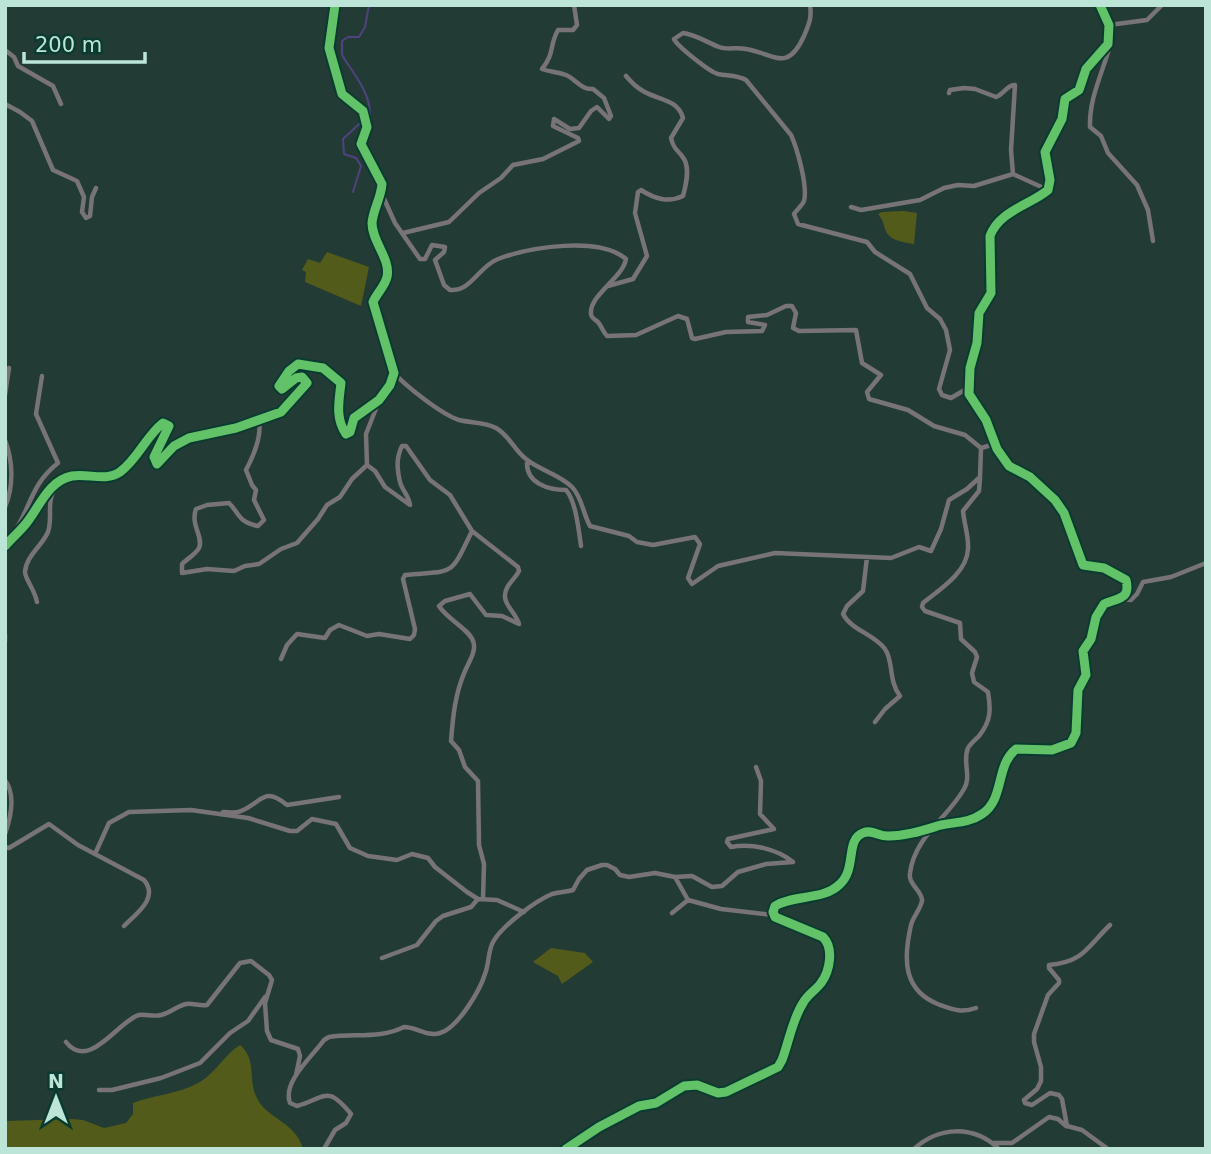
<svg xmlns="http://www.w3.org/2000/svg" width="1211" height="1154" font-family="'DejaVu Sans',sans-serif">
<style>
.green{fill:#535b1a}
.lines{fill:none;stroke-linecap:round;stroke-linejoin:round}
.stream{stroke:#504281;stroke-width:2}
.minor{stroke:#787376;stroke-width:4.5}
.tertiary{stroke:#787376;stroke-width:5}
.cycleway-casing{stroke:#0a3b30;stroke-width:13}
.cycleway{stroke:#61c268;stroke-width:9}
</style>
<rect width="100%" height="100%" fill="#223c35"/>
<!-- green -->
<path class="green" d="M904,211L917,213L914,244C903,242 889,241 885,229C883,222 883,220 878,214L882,212Z
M327,252L369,267L361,306L305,282L306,272L302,270L308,259L320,263Z
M551,948L585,953L593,962L562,984L558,976L533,962Z
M240,1045C257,1060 248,1078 256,1096C265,1119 296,1121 303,1149H5V1121L72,1119L83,1120L104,1128L126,1123L133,1114V1103C154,1095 178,1094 198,1083C216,1073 224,1055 240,1045Z"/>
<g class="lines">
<!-- stream -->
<path class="stream" d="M353,192L361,166L356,158L344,154L343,139L370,114C370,92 353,73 342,55V41L348,37H359L365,27L369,5"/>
<!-- minor -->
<path class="minor" d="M810,5C812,18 809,24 804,36C787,73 775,54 746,49C737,47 727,50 719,47C706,42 697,35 683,33L674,39C678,47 710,72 718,74C728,76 737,75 746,80L791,135C797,148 808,186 804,201C802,206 797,209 794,214L798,224L867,242L875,252L910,274L927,308L940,319L946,330L950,350L939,389L942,395L951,398L968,388
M1109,25L1147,20L1162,5
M1111,41C1104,71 1089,96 1090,127L1101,136L1108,153L1137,185L1148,210L1153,241
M5,50L14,57L18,66L53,86L61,104
M949,93L950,90L964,88L975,89L996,97C1003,95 1008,84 1015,85L1011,150L1013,174L1048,190
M5,104L20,112L32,121L53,170L77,181L84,197L82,212L86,218L90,216L92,197L96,188
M381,192L395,223L420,259H425L432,245L445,247L444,252L435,260L444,285L450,290C471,292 479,266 498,259C530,247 599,236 626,259C623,278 589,295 591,314C591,318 596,320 598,322C602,327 603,332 607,336L636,335L678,316L687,319L692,338L695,339L726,332L762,331L765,325L748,322V317L767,315L786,306H792L796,313L793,328L799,331L856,330L862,363L881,375L867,392L869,399L908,410L934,426L965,435L981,448L995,444
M851,207L861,210L920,200L944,188L958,185L974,186L1013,174
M403,233L449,222L479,193L501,178L513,165L543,159L579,141L578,138L553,126L554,119L570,129L579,128L591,111L597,107L609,119L611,116L604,98L593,89C581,90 577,80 566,75C559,72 550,72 542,69C555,53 549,46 558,30H573L577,25L574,5
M608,286L633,279L647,256L635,213L638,192L641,190C655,199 668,203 683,196C686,185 690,169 684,159C678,149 674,151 671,138L683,118C678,99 658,100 643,91C636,87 631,82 626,76
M394,373C407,387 441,414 459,420C471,423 485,422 496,428C509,435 514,450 526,459C539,470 559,474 572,487C582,497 583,514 590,526L629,536L637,542L653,545L695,537L700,544L688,578L692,584L718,566L775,553L891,558L919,547L931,551L941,529L949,500L967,489L980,477L981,448
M5,395L9,368
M259,420C262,437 254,455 246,470L252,485L256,490L254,500L264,520L258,526C238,522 240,514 229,503L207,505L196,509C190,525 204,537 199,548C196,554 187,559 182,564V573L207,569L234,571L245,566L259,564L281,549L297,543L318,519L327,505L340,497L352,479L367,465
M5,440C13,461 14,486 5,507
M527,462C526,483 548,490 566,490C576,501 579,532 581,546
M472,531L518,567L519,571C516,577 512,580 508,586C498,602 515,610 519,624L502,616L486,615L470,594L445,601L439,606C447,619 469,629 473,641C477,650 469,662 465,671C455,694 453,716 451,741L459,750L465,767L478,781L479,845L484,864L483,899
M13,534C31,508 30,485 58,463L36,414L42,376
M5,546C11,539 18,533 24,526C39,509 47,481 72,476C88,473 105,482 120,472C138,459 146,436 163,423L169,426L154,457L157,464L174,446L189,438L236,428L281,412L307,383L302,377L296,378L282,389L279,386L289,371L298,364L323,368L341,383C339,401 335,418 346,434L350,432L354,418L379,400L390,385L394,373L373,302C377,293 385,286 387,277C391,259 372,242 372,223C373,210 381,198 382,184L361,144L367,127L363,111L342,94L329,48L335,5
M867,557L863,591L847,606L843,614C851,630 874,634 885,649C894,662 888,680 900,696L885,709L875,722
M1122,599L1131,600L1137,594L1143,582L1171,577L1206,563
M37,602C35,590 25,579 25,572C26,556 42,546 48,532C53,518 46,501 55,489
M5,634V641
M281,659L287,645L297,634L325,638L330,630L339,625L367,636L379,634L410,639L414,635L415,629L403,579L405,575C456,570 449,578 472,531L450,495L430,480L406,446H402C396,458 397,469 400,482C402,490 409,496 410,505L385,487L375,471L367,465L366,434L379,401
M5,780C16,795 11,817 5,834
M222,814L223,812C229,812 235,814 241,811C263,802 263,786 287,805L339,797
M5,847L9,848L49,824L78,845L144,880C159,898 137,913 124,926
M95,854L109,823L129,812L191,810L248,818L290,831H297L312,819L336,824L350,848L368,856L397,860L412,854L428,858L435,867L467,892L478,899L497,900L524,912
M675,877L688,900L721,909L773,915
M672,913L688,900
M382,958L417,945L436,921L443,916L471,907L478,899
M976,1008C962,1013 954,1010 940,1005C903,991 903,960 911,925C913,917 920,910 922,901C923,891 908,885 910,873C915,836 947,819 964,789C972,776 962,762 968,748C970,744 976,739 979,736C991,721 991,710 988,692L974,682L972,673L977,657L975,652L961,639L960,623L925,611L922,607L923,603C939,590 967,573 968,549C969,537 964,523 963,511L979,491L980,478
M66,1042C89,1072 119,1020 139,1015C146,1014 154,1017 161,1015C170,1013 177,1006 186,1004C193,1003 199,1006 207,1005L240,963L251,961L269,975L272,980L265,1003L267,1031L271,1040L298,1049L300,1056L296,1075
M99,1090H112L161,1078L200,1063L230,1033L248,1021L265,997
M993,1143H1012L1049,1117L1058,1119L1066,1126
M324,1149L335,1130L346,1123L351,1114C326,1084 326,1098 297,1106L290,1103C282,1082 312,1057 324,1040L329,1037C354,1033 380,1039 404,1027C417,1027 427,1037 440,1033C458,1028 480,990 485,974C489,964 488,951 493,942C502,926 535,901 552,894C559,892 566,892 573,890L579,879L587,870L602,865H607L615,869L620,875L629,877L655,873L675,877L692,876L712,887L722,886L738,872L766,864L793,862C777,849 752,843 731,847L727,842L728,839L774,829L760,814L761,781L756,767
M914,1149C939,1126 974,1125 999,1149
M1108,1149L1082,1130L1067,1126L1062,1099L1059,1095L1050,1093L1032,1105L1025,1103L1024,1100L1037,1089L1041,1081V1067L1034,1042V1034L1048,995L1059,983V980L1049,968V965C1084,962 1087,947 1110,925"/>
<!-- tertiary -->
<path class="tertiary" d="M566,1149L599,1127L639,1106L656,1103L684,1086L697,1085L718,1093L726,1092L778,1067L782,1060C789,1042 792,1020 803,1003C807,995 816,990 821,983C830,971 834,948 823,937L775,917L773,912L775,906C795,894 823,901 840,884C857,868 845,840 863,833C873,829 879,837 889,836C907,836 924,830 941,825C956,822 969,823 982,814C1005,799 995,766 1016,749L1052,750L1071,743L1076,733L1078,690L1086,675L1083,651L1091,639L1096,617L1104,604C1117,598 1131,600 1126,580L1104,568L1083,565L1064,513L1055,500L1030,477L1009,466L997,449L986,420L969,394L970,368L977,343L979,313L991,293L990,236C999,211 1030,205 1048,190L1050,180L1045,152L1062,119L1065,99L1079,90L1086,69L1108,44L1109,25L1100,5"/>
<!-- cycleway casing -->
<g class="cycleway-casing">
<path id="cycleway" d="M5,546C11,539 18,533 24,526C39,509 47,481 72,476C88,473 105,482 120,472C138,459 146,436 163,423L169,426L154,457L157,464L174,446L189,438L236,428L281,412L307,383L302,377L296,378L282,389L279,386L289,371L298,364L323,368L341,383C339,401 335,418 346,434L350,432L354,418L379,400L390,385L394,373L373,302C377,293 385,286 387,277C391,259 372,242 372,223C373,210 381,198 382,184L361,144L367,127L363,111L342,94L329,48L335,5
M566,1149L599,1127L639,1106L656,1103L684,1086L697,1085L718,1093L726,1092L778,1067L782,1060C789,1042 792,1020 803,1003C807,995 816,990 821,983C830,971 834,948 823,937L775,917L773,912L775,906C795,894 823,901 840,884C857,868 845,840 863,833C873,829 879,837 889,836C907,836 924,830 941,825C956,822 969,823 982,814C1005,799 995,766 1016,749L1052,750L1071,743L1076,733L1078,690L1086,675L1083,651L1091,639L1096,617L1104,604C1117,598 1131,600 1126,580L1104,568L1083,565L1064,513L1055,500L1030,477L1009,466L997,449L986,420L969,394L970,368L977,343L979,313L991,293L990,236C999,211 1030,205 1048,190L1050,180L1045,152L1062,119L1065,99L1079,90L1086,69L1108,44L1109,25L1100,5"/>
</g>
<!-- cycleway -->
<use href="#cycleway" class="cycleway"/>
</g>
<!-- border -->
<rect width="1211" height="1154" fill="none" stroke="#bce4d7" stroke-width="14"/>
<!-- north arrow -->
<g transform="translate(56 1098)" stroke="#0a3b30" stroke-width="5" paint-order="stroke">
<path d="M0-5L12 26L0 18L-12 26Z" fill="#bce4d7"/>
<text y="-10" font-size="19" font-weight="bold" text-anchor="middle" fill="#bce4d7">N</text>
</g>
<!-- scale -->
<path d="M24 52v10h121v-10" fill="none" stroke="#bce4d7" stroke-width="3.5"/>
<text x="35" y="52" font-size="21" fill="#bce4d7" stroke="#0a3b30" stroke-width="5" paint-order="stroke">200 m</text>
</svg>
